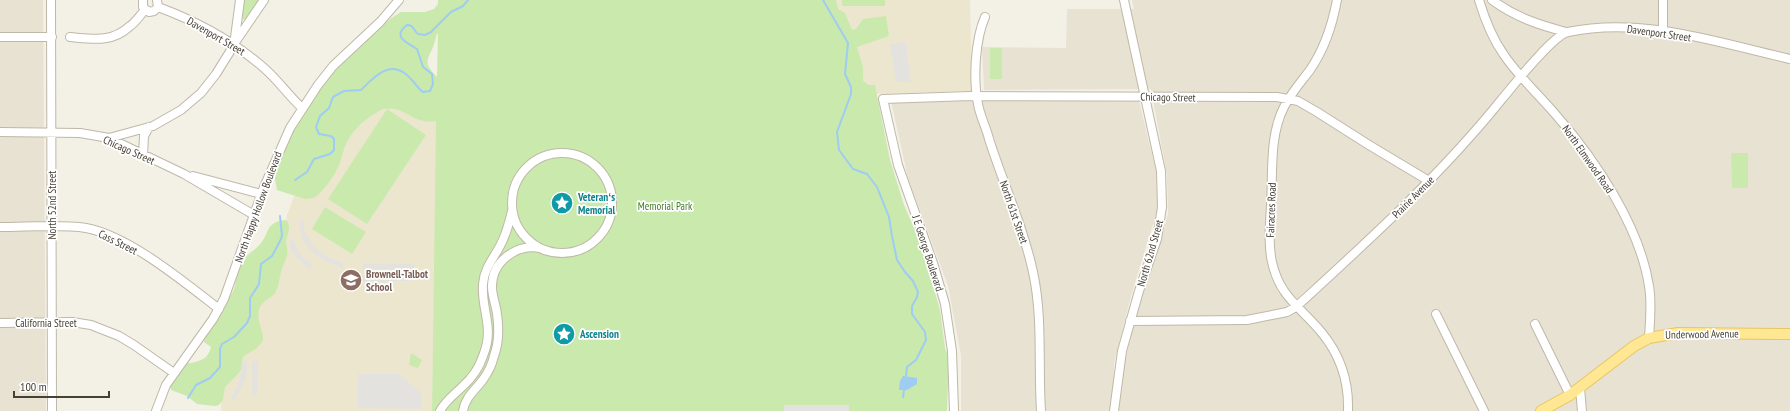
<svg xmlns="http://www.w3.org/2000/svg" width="1790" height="411" font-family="'PT Sans Narrow',sans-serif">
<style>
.residential{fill:#e8e2d3}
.education{fill:#ede6cf}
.green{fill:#cae9ad;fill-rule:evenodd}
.parking{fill:#e4e2de}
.water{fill:#9fccf2}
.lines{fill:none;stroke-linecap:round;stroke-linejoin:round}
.stream{stroke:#9fccf2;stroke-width:2}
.minor-casing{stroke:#bfb8a8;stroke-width:10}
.major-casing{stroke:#e7c75f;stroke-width:12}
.minor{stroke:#fff;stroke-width:8}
.major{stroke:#ffe793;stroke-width:10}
.labels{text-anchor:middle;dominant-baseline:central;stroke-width:3.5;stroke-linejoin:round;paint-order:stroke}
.street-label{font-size:11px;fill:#464035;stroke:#fff}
.culture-label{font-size:11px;font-weight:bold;fill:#0d838f;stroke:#fff;text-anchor:start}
.park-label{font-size:11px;fill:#417a26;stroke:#fff}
.education-label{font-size:11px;font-weight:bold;fill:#785e54;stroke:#fff;text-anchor:start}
</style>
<rect width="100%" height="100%" fill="#f3f0e6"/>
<!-- residential -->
<path class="residential" d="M0,0H43L46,411H0Z
M1132,0H1475V5L1484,8L1483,0H1790V411H1114L1137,308L1158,251L1168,214L1167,175L1151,89L984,90L982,47L1066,48L1067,9H1134Z
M891,101H1139L1158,179L1157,211L1131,296L1114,363L1113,411H961V355L948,286L908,178Z"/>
<!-- education -->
<path class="education" d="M835,0H970L972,91L876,94L874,86H866L863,83L837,10Z
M385,106L437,108L432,411H221L222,384L281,252L287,215L296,191L358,118Z"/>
<!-- green -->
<path class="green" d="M244,0H260L246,20L242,19Z
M438,0H836L838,9L845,13L852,30L856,29L863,19L886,16L889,36L857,47L863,67V81L869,85H875L890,160L904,205L921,244L940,310L945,348L948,356L951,376L948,382L947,411H432L436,121C412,125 405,105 384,109C379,110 375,114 371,116C359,124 349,135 344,149C342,155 341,161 338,167C333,178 324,191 314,198L305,199L277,190L274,174L295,127L329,75L390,19L401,12H425L434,9L438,4ZM437,34H438L437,77C424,63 426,63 433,47C435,43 435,38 437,34Z
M842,0H885V6H842Z
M990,48H1002V79H990Z
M387,109L426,135L367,224L328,199Z
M1731,153H1748V188H1732Z
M325,207L366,232L352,254L312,229Z
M286,220C293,227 286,235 286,243C287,247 288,250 287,255C286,261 282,266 281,272C279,279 279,287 275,293C271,298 263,301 260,307C254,320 267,336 262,342C255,352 250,351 243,357L242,368L238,374L225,387L223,400L219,405L215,406L197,404L187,396L171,390L170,385L184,364C197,362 208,361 211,347L204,342L205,336L210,332C215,321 221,310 227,299C229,296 233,293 234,289C237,280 236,271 242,262C247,253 255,251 261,243C271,230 265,223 286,220Z
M411,353L422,360L418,368L409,365Z"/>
<!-- parking -->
<path class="parking" d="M906,42L911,82H896L890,44Z
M304,219V230L313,246L327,257L343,263L344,269L323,260L310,250L303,240L300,229L299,222Z
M293,237L295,245L301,255L312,265L310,270L297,258L290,248L289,244Z
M363,264H414V269H363Z
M362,275H411V281H362Z
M242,361H248L246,378L235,400L231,399L240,379Z
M252,361H258L257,395H252Z
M358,374H399L421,393V409L358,408Z
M784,405H849V411H784Z"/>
<!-- water -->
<path class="water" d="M903,376L917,378V384L907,390H899L900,381Z"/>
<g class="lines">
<!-- stream -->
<path class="stream" d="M823,0L848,43L845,74L851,87V94L837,132L839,150L853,169L867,174L877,187L889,217L892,236L897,260L905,272L913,281L918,292L917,297L912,306V314L925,332L926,340L916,360L907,367L906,376
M295,180L307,172L314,159L330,154L334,150V139L331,136L319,134L316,127L320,116L329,108L333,97L344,91L361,90C374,77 390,59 408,76C414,81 417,88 423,92L430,91L433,84L432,74L423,67L417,49C408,43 391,37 407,25C414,25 413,30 418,34L425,35L431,32L451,12L463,6L468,0
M903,397L904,390
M188,398L196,385L210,378L220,367V349L222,344L234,337L247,323L250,316V298L259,284L261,264L272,256L280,241L282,236L280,216"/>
<!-- minor casing -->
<g class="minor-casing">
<path id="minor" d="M51,0L52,411
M143,0V7L149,12L154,11L158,7L157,0
M1337,0C1332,26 1325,48 1310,70C1301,82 1291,93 1284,107C1269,136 1273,174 1271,205C1270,224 1268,244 1272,262C1280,298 1301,307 1322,333C1340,355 1349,382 1348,411
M1479,0C1485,20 1492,38 1504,55C1519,77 1539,95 1556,115C1595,159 1640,227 1649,286C1652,303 1650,321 1649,338
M1492,0C1515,17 1539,25 1566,32
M1663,0V31
M158,7C196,21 233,41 264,68C278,80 288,95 302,108
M985,17C975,40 973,79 978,104C980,116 986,127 989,139C1003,183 1023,226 1033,272C1043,318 1038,364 1041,411
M0,37H52
M70,37C93,39 112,43 130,26C136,22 140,15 145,10
M236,41L264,0
M0,132L80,133L109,138L184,174L254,215
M109,138L153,126L181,110L201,93L216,74L234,45L240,0
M512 203a50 50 0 1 1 100 0a50 50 0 1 1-100 0Z
M143,156L144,136L149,127
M193,176L261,194
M0,227C27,227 60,224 86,228C129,236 184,282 219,309
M1436,314L1484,411
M1130,321L1247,320L1287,312L1296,307C1368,241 1440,176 1502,99C1513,86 1553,35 1568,32C1642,16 1719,43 1790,59
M0,323L72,322L91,325L119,336L134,345L174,373
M1535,324L1570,395
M1580,388L1582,411
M156,411L166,385L213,319L224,299L264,187L290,128L318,85L333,66L380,22L399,0
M440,411C445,401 455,394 463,386C472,378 479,368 483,356C495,327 481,311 483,284C484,269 493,259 500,246C506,235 509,224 512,211
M463,411C465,398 474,391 482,381C488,373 492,365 494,356C499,343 499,328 497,314C496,305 492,296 492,287C492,261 516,244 540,248
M954,411L952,351L945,304L933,263L898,165L883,99L970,96L1277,97L1298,101L1317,112L1369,145L1429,181
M1114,411L1122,351L1139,291L1157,239L1162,207L1161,171L1124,0"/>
</g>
<!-- major casing -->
<g class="major-casing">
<path id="major" d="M1541,411L1570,395L1634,346L1649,338L1678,333L1790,334"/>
</g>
<!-- minor -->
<use href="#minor" class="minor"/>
<!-- major -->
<use href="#major" class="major"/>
</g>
<!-- icons -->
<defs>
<g id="sight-disc" transform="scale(1.15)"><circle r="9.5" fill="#0f9aa8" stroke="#fff"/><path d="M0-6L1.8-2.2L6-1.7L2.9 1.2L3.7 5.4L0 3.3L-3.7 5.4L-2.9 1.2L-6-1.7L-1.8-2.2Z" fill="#fff"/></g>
<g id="school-disc" transform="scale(1.15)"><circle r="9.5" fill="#8d6e63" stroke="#fff"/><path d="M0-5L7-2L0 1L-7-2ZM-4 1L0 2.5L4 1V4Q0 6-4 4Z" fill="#fff"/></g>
</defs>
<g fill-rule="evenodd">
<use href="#sight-disc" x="562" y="203"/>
<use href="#school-disc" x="351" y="280"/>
<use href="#sight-disc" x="564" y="334"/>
</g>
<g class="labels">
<!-- street labels -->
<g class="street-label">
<text transform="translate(1659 33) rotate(8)">Davenport Street</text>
<text transform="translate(216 36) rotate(30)">Davenport Street</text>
<text transform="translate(1168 97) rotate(1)">Chicago Street</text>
<text transform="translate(129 150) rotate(24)">Chicago Street</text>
<text transform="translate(1588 159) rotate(55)">North Elmwood Road</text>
<text transform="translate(1413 197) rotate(-45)">Prairie Avenue</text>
<text transform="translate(52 205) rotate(-90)">North 52nd Street</text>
<text transform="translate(258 207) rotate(-70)">North Happy Hollow Boulevard</text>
<text transform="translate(1271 210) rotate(-88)">Fairacres Road</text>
<text transform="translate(1014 212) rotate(71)">North 61st Street</text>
<text transform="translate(118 242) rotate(26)">Cass Street</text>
<text transform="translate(928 253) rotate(72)">J E George Boulevard</text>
<text transform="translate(1150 253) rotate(-74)">North 62nd Street</text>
<text x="46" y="323">California Street</text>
<text transform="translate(1702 334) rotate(-1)">Underwood Avenue</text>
</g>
<!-- culture labels -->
<g class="culture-label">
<text x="578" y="197">Veteranʻs<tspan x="578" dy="13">Memorial</tspan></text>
<text x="580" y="334">Ascension</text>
</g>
<!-- park labels -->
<g class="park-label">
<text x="665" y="206">Memorial Park</text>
</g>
<!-- education labels -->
<g class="education-label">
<text x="366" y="274">Brownell-Talbot<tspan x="366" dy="13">School</tspan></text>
</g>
</g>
<!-- scale -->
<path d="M14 391v6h95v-6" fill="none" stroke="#464035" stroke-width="2"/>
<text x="20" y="391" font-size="12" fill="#464035" stroke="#ffffff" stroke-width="3" paint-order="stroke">100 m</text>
</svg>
